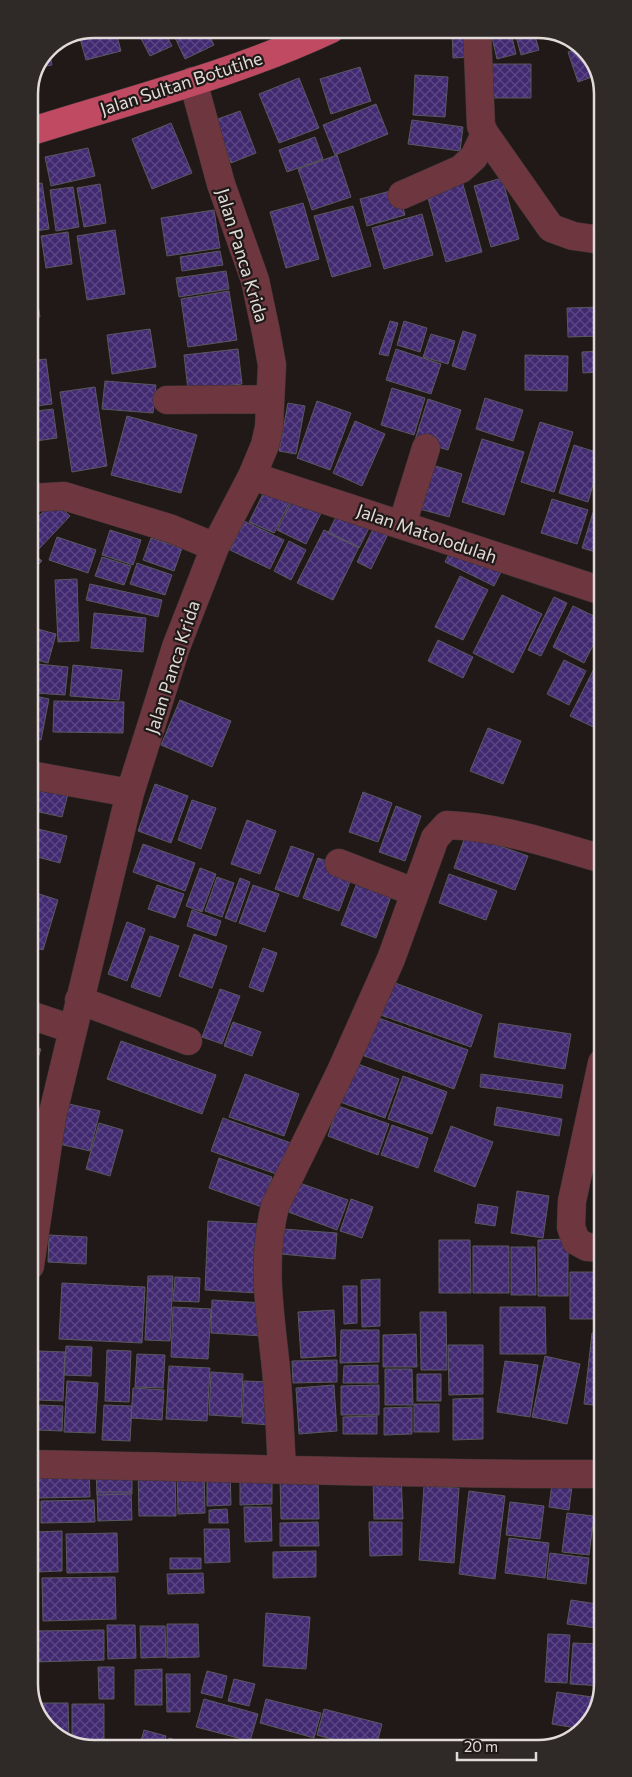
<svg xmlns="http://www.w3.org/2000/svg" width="632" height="1777" font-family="Commissioner,sans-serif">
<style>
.building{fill:url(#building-cross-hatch);stroke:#59585f}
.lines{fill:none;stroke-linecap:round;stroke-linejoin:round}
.minor-casing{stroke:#3b3432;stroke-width:29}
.major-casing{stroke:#3b3432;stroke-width:29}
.minor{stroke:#6e363f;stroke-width:28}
.major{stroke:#bf4a62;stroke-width:28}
.labels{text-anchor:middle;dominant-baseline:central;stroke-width:4.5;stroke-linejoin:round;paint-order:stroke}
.street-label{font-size:18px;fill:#e0dbd9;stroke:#201917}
.rim{fill:none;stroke:#e0dbd9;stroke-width:2.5}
</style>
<defs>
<pattern id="building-cross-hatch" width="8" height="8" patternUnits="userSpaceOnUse" patternTransform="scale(1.25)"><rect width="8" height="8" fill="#422a71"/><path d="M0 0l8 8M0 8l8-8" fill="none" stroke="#5d4885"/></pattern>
</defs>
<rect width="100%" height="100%" fill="#201917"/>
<!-- building -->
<path class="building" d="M93,29H115L121,51L86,60L79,35Z
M136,29H163L172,46L150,56Z
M171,29H206L214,45L185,59Z
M452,29H471V57L453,58Z
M490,29H510L516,54L497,59Z
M514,29H533L539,50L521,55Z
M48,47L52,65L39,67Z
M583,47L600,74L578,82L568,52Z
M487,64H531V98H488Z
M360,67L371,101L331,114L320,79Z
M415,75L448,77L445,117L413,115Z
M299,78L319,128L279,143L259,94Z
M376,104L388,134L335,155L323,125Z
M240,111L256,153L231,163L215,120Z
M412,120L463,127L460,151L408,144Z
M171,123L192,173L152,189L132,139Z
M315,137L323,159L287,172L279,150Z
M88,148L95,176L51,186L45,157Z
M337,155L351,197L312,210L298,169Z
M502,178L519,239L491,247L474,186Z
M462,181L482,252L446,262L426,191Z
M42,183L49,229L29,232V185Z
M100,184L106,223L84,227L77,188Z
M73,187L79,227L56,231L50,190Z
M398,189L405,215L367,226L360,199Z
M303,203L319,259L286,268L270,212Z
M353,206L371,266L332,277L314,216Z
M214,210L220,248L167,256L161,218Z
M422,214L433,255L384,269L372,228Z
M115,230L125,294L87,300L77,236Z
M68,232L72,264L46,268L41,236Z
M29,247L40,317L29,319Z
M220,251L223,265L182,271L180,257Z
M226,271L229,289L179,297L176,278Z
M229,291L237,340L188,347L181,299Z
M601,307V336L568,337L567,308Z
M390,321L398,323L388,356L379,354Z
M404,321L427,328L420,352L397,345Z
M150,329L156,367L112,374L107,335Z
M463,331L476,335L465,370L452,366Z
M431,334L455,341L448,364L423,357Z
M238,349L242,384L188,390L184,355Z
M396,349L441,364L431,394L386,380Z
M601,351V372L583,373L582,352Z
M525,355L568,356L567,391L525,390Z
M46,359L52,404L29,407V361Z
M105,381L156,385L153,413L102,409Z
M95,387L107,466L72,472L60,392Z
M392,388L425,398L414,435L381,425Z
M485,398L523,410L513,441L476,429Z
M428,399L461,410L448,450L415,440Z
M317,401L351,413L330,470L297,458Z
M288,403L305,406L296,454L279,451Z
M53,409L57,438L29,442V412Z
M127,416L197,435L181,493L111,475Z
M355,421L385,434L362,486L333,473Z
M540,422L573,432L554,492L521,482Z
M482,439L524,452L504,515L462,502Z
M574,445L602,454L588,502L559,493Z
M429,464L462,474L449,517L416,508Z
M267,486L292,498L274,533L249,522Z
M600,490H602V554L582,548Z
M295,495L323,509L306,544L277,530Z
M552,499L588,510L577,544L541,533Z
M53,501L70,516L38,550L29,542V527Z
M339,511L370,526L359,548L328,533Z
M244,521L284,540L270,569L230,550Z
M377,521L391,528L371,569L357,562Z
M110,530L141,540L133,565L102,555Z
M324,530L359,547L333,600L297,583Z
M57,537L96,550L88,573L49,560Z
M151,538L182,548L174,571L143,560Z
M289,541L306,550L291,580L274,571Z
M453,546L502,570L494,586L445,562Z
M29,549L42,561L30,573Z
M102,557L131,566L124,585L95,576Z
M137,563L172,575L165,595L130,584Z
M460,576L488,590L463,640L435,627Z
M77,579L79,641L58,642L55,580Z
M90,584L162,600L158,617L86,600Z
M502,595L542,614L513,673L473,653Z
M554,597L567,603L541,656L528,650Z
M573,606L602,620V628L584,663L553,647Z
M94,613L146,618L143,652L91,648Z
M30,627L56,634L48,663L30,658Z
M438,640L473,657L463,678L428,661Z
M602,653V731L570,716Z
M564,660L586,671L569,705L547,694Z
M37,664L68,667L65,695L35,693Z
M73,665L122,670L119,700L70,696Z
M30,695L49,699L41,740L30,738Z
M180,700L231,721L212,767L161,745Z
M54,701L124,702L123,733L53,732Z
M488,728L521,741L503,784L470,771Z
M30,781L69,790L62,817L30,810Z
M155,784L188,796L171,843L138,831Z
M363,792L392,803L378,842L349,832Z
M192,800L216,808L201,849L178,840Z
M396,806L421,816L405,861L379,852Z
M247,820L276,831L260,874L231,864Z
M30,827L67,836L60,863L30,855Z
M466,834L528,856L515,890L454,868Z
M143,844L195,863L185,891L133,872Z
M291,846L314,854L298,897L275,889Z
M318,858L354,871L339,911L303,898Z
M200,868L216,874L202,912L186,906Z
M449,874L497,891L486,920L439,903Z
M360,875L394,888L376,938L341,925Z
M217,877L234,883L222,917L205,911Z
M240,878L250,882L236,922L225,918Z
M157,885L184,894L175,918L148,909Z
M253,885L279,894L265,932L239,923Z
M30,891L58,900L43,950L30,946Z
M192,910L221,921L216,936L187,926Z
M127,922L145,929L127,981L108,974Z
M194,934L227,946L212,988L179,976Z
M150,936L179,946L160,997L131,987Z
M263,948L277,953L263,992L249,987Z
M387,980L482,1015L471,1047L375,1013Z
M220,989L240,996L222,1044L202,1037Z
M373,1016L468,1050L454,1089L359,1054Z
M233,1022L261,1032L252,1056L224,1046Z
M499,1023L571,1034L565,1069L494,1057Z
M121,1041L216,1075L202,1114L107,1079Z
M30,1046L41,1049L30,1082Z
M355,1063L399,1079L385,1118L340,1102Z
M245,1074L299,1094L284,1136L229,1117Z
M481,1074L563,1085L561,1098L480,1087Z
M403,1076L447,1092L432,1134L388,1119Z
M69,1104L100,1111L90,1151L59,1144Z
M338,1106L389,1124L378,1155L328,1136Z
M497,1107L562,1119L559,1136L494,1125Z
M223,1118L291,1143L279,1175L211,1151Z
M99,1123L123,1130L110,1176L86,1169Z
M392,1125L428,1138L418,1168L381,1155Z
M451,1126L493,1142L475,1187L434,1171Z
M219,1158L272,1177L262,1207L209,1188Z
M294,1181L348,1200L337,1230L283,1210Z
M517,1191L549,1196L543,1238L511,1233Z
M351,1199L373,1207L362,1238L340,1231Z
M478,1204L498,1207L495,1226L475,1223Z
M208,1221L260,1224L257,1293L205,1290Z
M283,1229L337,1233L335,1259L281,1254Z
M49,1235L87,1237L86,1264L48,1262Z
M568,1239V1296H538V1240Z
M439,1240H470L471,1293H439Z
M473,1246H509V1293H473Z
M511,1247H535L536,1295H511Z
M570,1272H598V1319H570Z
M148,1276H173L170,1341L145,1340Z
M175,1277L200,1278L199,1302L173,1301Z
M380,1279V1326L362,1327L361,1280Z
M62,1283L145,1287L142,1343L59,1339Z
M343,1286H357V1323L344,1324Z
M212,1300L264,1303L263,1336L211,1333Z
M173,1307L211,1309L208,1359L171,1357Z
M500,1307H545L546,1354H500Z
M334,1310L336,1356L301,1358L298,1312Z
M420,1312H446L447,1370H421Z
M341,1330H379V1362L340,1363Z
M592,1333L603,1334V1406L584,1404Z
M416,1334L417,1367H383V1335Z
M448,1345H483V1394L449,1395Z
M66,1346L92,1347L91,1376L64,1375Z
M107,1350L131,1351L129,1402L105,1401Z
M39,1351L65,1352L63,1401L37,1400Z
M137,1354L165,1355L163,1388L135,1387Z
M545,1356L580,1364L567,1424L532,1417Z
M337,1360V1382L293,1383L292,1361Z
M505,1361L538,1365L530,1417L497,1412Z
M378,1365V1383H343L344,1366Z
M169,1366L210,1368L207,1421L166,1419Z
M385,1369H412L413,1405H385Z
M211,1372L243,1374L241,1417L209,1415Z
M417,1374H441V1401H417Z
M67,1381L98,1383L95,1433L64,1432Z
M244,1381L272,1382L270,1425L242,1423Z
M334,1385L337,1431L299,1434L296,1388Z
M379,1385V1415H341V1386Z
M133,1388L164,1390L162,1420L131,1418Z
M483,1398V1439L453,1440V1399Z
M414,1404H439V1432H414Z
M40,1405L63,1406L62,1431L38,1430Z
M104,1405L132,1406L130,1441L102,1440Z
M412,1407V1434L384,1435V1408Z
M377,1416V1434H343V1417Z
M38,1468H89L90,1497L39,1498Z
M96,1469H132V1494L97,1495Z
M177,1469H204L205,1513L178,1514Z
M230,1469L231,1505L207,1506V1470Z
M175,1470L176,1516H139L138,1471Z
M272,1472V1504L240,1505V1473Z
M401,1476L403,1519H374L373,1477Z
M553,1476L573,1478L569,1510L549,1507Z
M318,1477L319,1519H281L280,1478Z
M424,1486L459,1488L454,1563L419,1560Z
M469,1491L505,1496L495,1579L459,1574Z
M97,1492H131L132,1520L98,1521Z
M94,1500L95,1522L41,1523V1501Z
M510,1502L544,1506L540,1539L506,1535Z
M244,1507H271L272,1541L245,1542Z
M227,1509L228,1523H209V1510Z
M567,1513L594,1516L589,1555L562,1552Z
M318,1522L319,1546H280V1523Z
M369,1522H402V1555L370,1556Z
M204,1529H229L230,1562L205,1563Z
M62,1531V1571L36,1572V1532Z
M117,1533L118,1572L67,1573L66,1534Z
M509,1538L549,1543L545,1578L505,1573Z
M601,1538H603V1575H600Z
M316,1551V1577L273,1578V1552Z
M550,1553L589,1558L586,1584L547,1579Z
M170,1558H201V1569H170Z
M203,1573L204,1593L168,1594L167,1574Z
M115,1577L116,1619L43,1621L42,1578Z
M571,1600L603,1605V1629L567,1624Z
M266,1613L310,1617L306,1669L263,1666Z
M167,1624H198L199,1657L167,1658Z
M107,1625H135L136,1658L108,1659Z
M140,1626H165L166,1657L141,1658Z
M104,1630V1660L36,1662V1631Z
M548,1634L570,1635L567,1683L545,1682Z
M573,1643L603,1644V1686L570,1684Z
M98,1667H114V1699H99Z
M162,1669V1705H135V1670Z
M207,1671L227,1676L222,1698L201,1693Z
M166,1674H190V1712H167Z
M234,1679L255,1684L249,1706L228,1701Z
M557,1692L599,1698L590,1723L582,1729L552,1724Z
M204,1699L258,1714L250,1741L196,1727Z
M266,1699L321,1713L314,1738L260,1723Z
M33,1703H68L69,1741L54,1735Z
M72,1704H104V1745H81L72,1742Z
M324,1709L382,1724L376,1747H361L317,1735Z
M144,1730L166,1736L163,1748H139Z
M169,1738L200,1747V1748H167Z
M223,1740L250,1747H221Z"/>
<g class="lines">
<!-- minor casing -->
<g class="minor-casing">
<path id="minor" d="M477,29L481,126L485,134L551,228L573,236L601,240
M402,195L461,169L474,157L485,134
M167,400L270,399
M252,476L602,591
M29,498L64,496L169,528L215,547
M402,525L426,448
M30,775L130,793
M339,863L414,892
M79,1000L188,1041
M30,1015L72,1029
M602,1063L572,1201L571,1227L576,1241L587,1247L603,1248
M30,1266L52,1117L130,793L176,647L215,547L252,476L265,445L269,427L272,365L266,332L255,280L221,184L193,81
M31,1464C221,1467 412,1475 603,1474
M282,1468C280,1435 279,1402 276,1369C270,1311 261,1264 275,1206L341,1071L391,959L435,838L447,825C500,827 552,844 602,859"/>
</g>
<!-- major casing -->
<g class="major-casing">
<path id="major" d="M29,132C130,100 235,74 331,29"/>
</g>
<!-- minor -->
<use href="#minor" class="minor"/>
<!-- major -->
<use href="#major" class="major"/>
</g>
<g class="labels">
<!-- street labels -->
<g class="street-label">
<text transform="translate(181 83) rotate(-18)">Jalan Sultan Botutihe</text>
<text transform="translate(243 255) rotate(73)">Jalan Panca Krida</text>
<text transform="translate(427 533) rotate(19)">Jalan Matolodulah</text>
<text transform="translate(172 667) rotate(-72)">Jalan Panca Krida</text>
</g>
</g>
<!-- crop -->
<path d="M0 0H632V1777H0ZM94 38H538A56 56 0 0 1 594 94V1684A56 56 0 0 1 538 1740H94A56 56 0 0 1 38 1684V94A56 56 0 0 1 94 38Z" fill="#2f2927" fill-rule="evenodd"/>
<path class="rim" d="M94 38H538A56 56 0 0 1 594 94V1684A56 56 0 0 1 538 1740H94A56 56 0 0 1 38 1684V94A56 56 0 0 1 94 38Z"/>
<!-- scale -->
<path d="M457 1752v8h79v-8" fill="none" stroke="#e0dbd9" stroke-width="2.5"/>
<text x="464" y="1752" font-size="15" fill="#e0dbd9" stroke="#201917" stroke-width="4" paint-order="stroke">20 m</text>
</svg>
